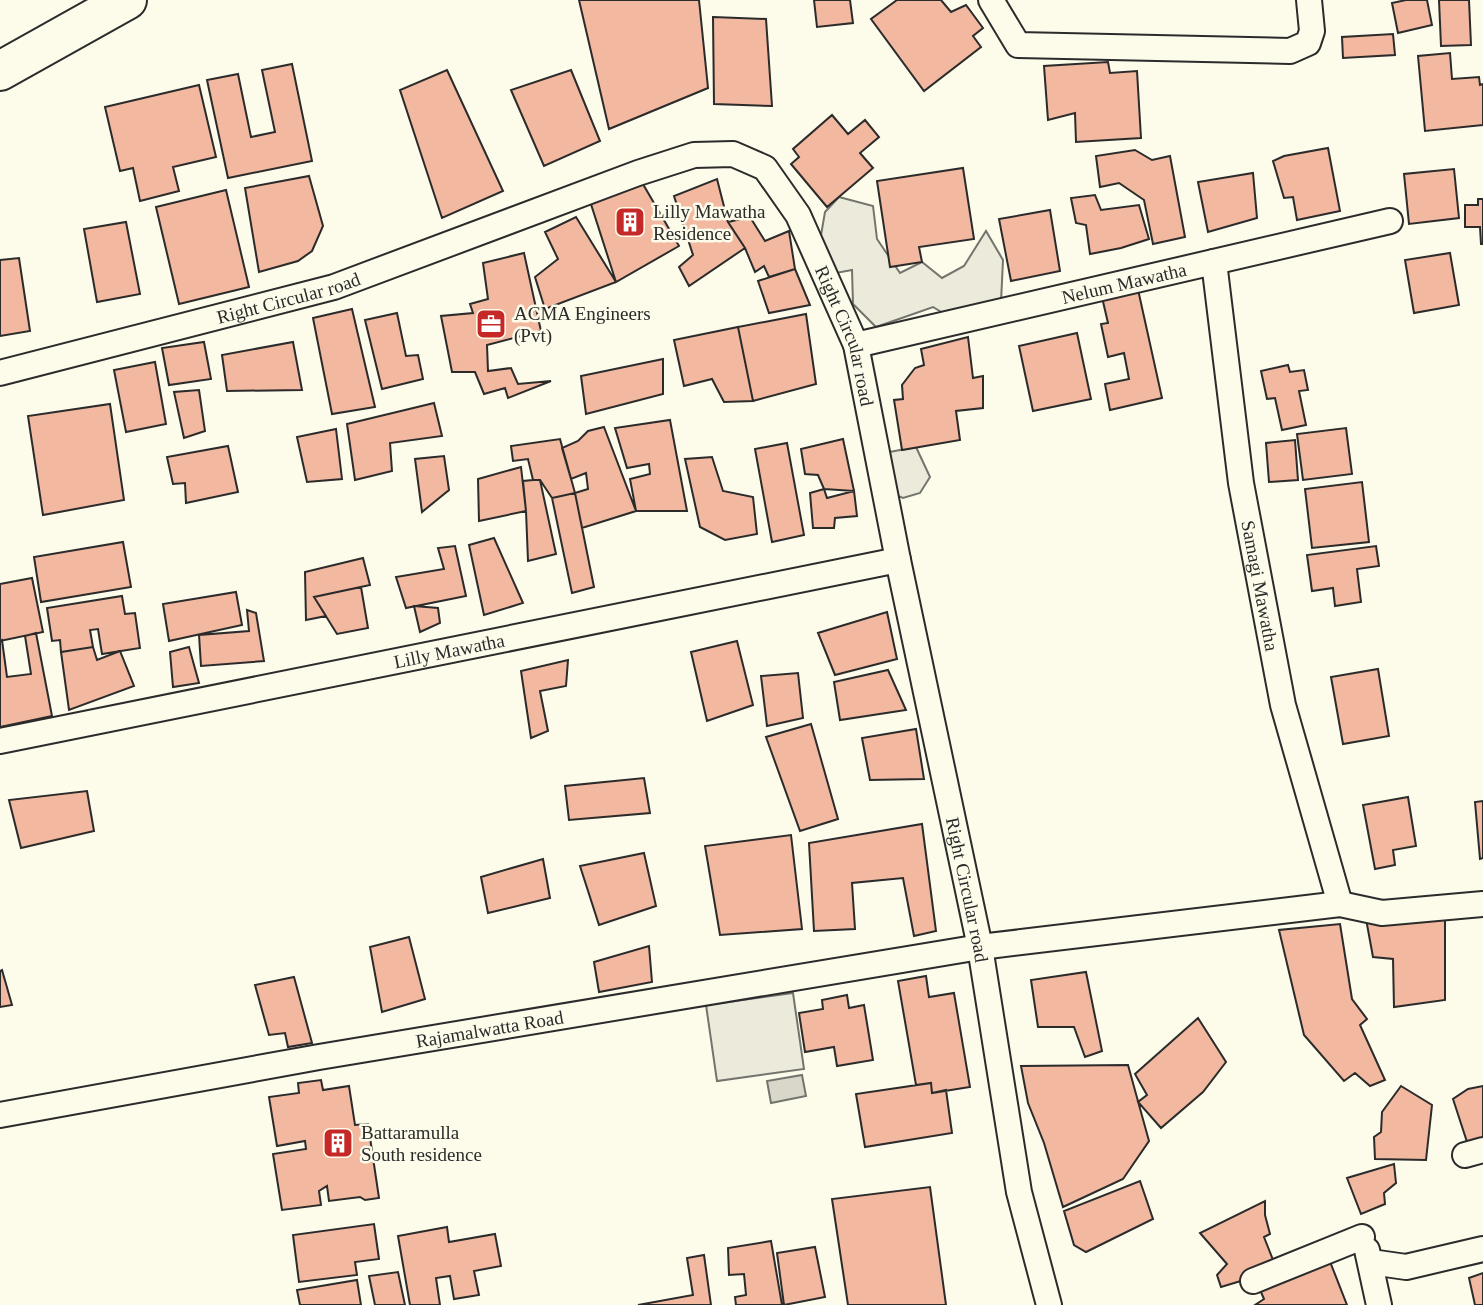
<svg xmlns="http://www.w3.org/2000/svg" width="1483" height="1305" font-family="'Times New Roman',serif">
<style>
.green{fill:#ecebdb;stroke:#74746e;stroke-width:2}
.water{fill:#d8d7c9;stroke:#74746e;stroke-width:2}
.building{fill:#f2b8a0;stroke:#2b2b2b;stroke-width:2}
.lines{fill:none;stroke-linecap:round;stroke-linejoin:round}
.minor-casing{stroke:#2b2b2b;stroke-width:28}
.primary-casing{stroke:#2b2b2b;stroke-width:42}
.minor{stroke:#fdfbea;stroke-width:24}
.primary{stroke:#fdfbea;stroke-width:38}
.labels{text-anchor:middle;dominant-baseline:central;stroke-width:5;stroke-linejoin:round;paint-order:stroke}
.poi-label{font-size:19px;fill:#2b2b2b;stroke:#fdfbea;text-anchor:start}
.street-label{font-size:19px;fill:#2b2b2b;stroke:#fdfbea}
</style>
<rect width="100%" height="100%" fill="#fdfbea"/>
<!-- green -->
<path class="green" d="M839,197L873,206L877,239L900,273L922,262L942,278L964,266L986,231L1003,260L1001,302L943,313L933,307L876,327L853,304L852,270L836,273L820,241L825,212Z
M916,447L930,477L920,493L903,498L886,491L884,453Z
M793,993L804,1069L717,1081L706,1005Z"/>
<!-- water -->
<path class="water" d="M802,1075L806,1096L771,1103L767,1081Z"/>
<!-- building -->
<path class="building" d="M579,0H699L708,88L609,129Z
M814,0H850L853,23L817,27Z
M897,0H941L951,12L966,5L983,28L973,36L981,47L924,91L871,19Z
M1406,0H1427L1432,25L1398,33L1392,3Z
M1439,0H1469L1471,45L1441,46Z
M713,17L766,19L772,106L714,104Z
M1393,34L1395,55L1343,58L1342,37Z
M1450,53L1452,79L1479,77L1480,85L1483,84V125L1425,131L1418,56Z
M1108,62L1110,73L1137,71L1141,138L1076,142L1075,113L1048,120L1044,66Z
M292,64L312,161L228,178L207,80L238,74L251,137L275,132L262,70Z
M447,70L503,191L442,218L400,90Z
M571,70L600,141L544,166L511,90Z
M199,85L216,157L173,167L179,191L140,201L133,168L120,171L105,107Z
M832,115L848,134L865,120L879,137L860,153L873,168L827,207L791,164L799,157L793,149Z
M1328,148L1340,211L1297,220L1293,197L1284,198L1273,161L1284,156Z
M1135,150L1152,160L1170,156L1185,237L1153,244L1144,200L1119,183L1100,187L1096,156Z
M963,168L974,239L919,247L922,262L890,267L877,181Z
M1454,169L1459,218L1409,224L1404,174Z
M1253,173L1257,218L1208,232L1198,182Z
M309,176L323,226L312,251L298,261L259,272L245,188Z
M640,179L679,246L616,282L589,198Z
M717,179L728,222L745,248L689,286L679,267L693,255L674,196Z
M226,190L249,287L179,304L156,207Z
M1095,195L1101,210L1139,205L1149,239L1121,248L1090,254L1086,225L1076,223L1071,198Z
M1478,199H1483V244H1481L1480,227H1465V205H1478Z
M1050,210L1060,271L1011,281L999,219Z
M576,217L616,282L545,309L535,277L558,259L545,232Z
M750,217L765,241L789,231L795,269L769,277L764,266L755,272L745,248L728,222Z
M126,222L140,294L97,302L84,229Z
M524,253L541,331L487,345L488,371L511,368L518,384L551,381L508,398L505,388L484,394L475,372H452L441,316L473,313L470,304L488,299L483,263Z
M1450,253L1459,305L1414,313L1405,260Z
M19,258L30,331L0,336V260Z
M795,269L810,305L769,313L758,281Z
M1137,285L1162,398L1110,410L1105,384L1129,379L1124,353L1108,357L1101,324L1108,323L1101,293Z
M352,309L375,407L332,414L313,318Z
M397,313L406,356L418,355L423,379L382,389L365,320Z
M806,314L816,384L753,401L738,327Z
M738,327L753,401L724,402L712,379L684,386L674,340Z
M1077,333L1091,399L1033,411L1019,346Z
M968,337L973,378L983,376V408L956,411L960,440L902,450L894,400L903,399L902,385L915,368L924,365L921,349Z
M204,342L211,379L169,385L162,348Z
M293,342L302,390L227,391L222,355Z
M663,359V394L586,414L581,376Z
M155,362L166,424L126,432L114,370Z
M1288,365L1290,372L1304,370L1308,390L1299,391L1306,425L1282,430L1275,398L1267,399L1261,371Z
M199,390L205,431L184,438L174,392Z
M434,403L442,436L390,443L392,471L355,480L347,424Z
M110,404L124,500L43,515L28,416Z
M670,420L687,511H636L630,479L650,474L649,464L627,468L615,428Z
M604,427L636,511L582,528L575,493L588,489L586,473L571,479L562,448L578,441L588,431Z
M1346,428L1352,474L1303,480L1297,434Z
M336,429L342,479L307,482L297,437Z
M560,439L575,493L552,498L540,480H533L528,459L513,461L511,446Z
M843,439L854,491L824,489L818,475L805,474L801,449Z
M1295,440L1298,480L1269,482L1266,443Z
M787,443L804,535L772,542L755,449Z
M228,446L238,492L186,503L185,483L173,484L167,457Z
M444,456L449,490L422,512L415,459Z
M712,457L723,491L753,497L757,534L725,540L700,527L685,459Z
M521,467L526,511L479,521L478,479Z
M533,480H540L556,554L528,561L526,511L523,481Z
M1362,482L1369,542L1312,548L1305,489Z
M824,489L827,498L854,491L857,516L835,518L834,528H813L810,493Z
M575,493L594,587L572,593L552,498Z
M494,538L523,603L484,615L469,545Z
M123,542L131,587L41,602L34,557Z
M455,546L466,596L406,608L396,577L444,569L438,548Z
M1376,546L1379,566L1357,569L1361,602L1335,606L1333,588L1312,591L1307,555Z
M363,558L370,585L314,597L326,616L306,620L305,572Z
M32,578L43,632L0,641V584Z
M361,587L368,628L337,634L314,597Z
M236,592L242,625L169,641L163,604Z
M122,596L125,614L135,613L140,648L102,654L98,629L90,630L93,647L61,652L60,640L52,641L47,608Z
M414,606L438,608L440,623L420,632Z
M247,610L256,613L264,661L201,666L199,635L249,631Z
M887,612L897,659L835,675L818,633Z
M36,633L52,716L0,727V641L2,640L7,677L31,674L25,636Z
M737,641L753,705L707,721L691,652Z
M93,647L97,660L120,651L134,686L69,710L61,652Z
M189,647L199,683L173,687L170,652Z
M568,660L566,686L540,691L548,731L531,738L521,671Z
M1378,669L1389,736L1343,744L1331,677Z
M888,670L906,710L840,720L834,682Z
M798,673L803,718L767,726L761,676Z
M811,724L838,819L800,831L766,737Z
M916,729L924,779L870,780L862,738Z
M644,778L650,813L569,820L565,786Z
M87,791L94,831L21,848L9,800Z
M1408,797L1416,846L1393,850L1395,865L1375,869L1363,805Z
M1483,801V858L1480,859L1475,802Z
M922,824L936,931L914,936L903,878L852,883L855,929L814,931L809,843Z
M791,835L802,929L720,935L705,846Z
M644,853L656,906L599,925L580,866Z
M543,859L550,898L488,913L481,877Z
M1445,917V1000L1394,1007L1393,959L1373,957L1366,919Z
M1340,924L1352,999L1367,1019L1360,1025L1385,1080L1370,1086L1355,1073L1344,1081L1304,1035L1279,930Z
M409,937L425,999L382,1012L370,947Z
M649,946L652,982L599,992L594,962Z
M2,970L12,1005L0,1007V971Z
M1086,972L1102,1051L1085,1057L1074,1027H1038L1031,980Z
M926,976L929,997L954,993L970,1087L932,1093L931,1083L916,1085L898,981Z
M294,977L312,1043L288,1047L285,1033L269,1035L255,985Z
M847,995L849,1008L864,1005L873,1060L837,1066L834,1047L805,1052L799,1013L823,1009L822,1000Z
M1198,1018L1226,1062L1203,1092L1161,1128L1138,1102L1147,1095L1135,1074Z
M1128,1065L1149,1141L1123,1179L1063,1207L1044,1143L1028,1103L1021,1066Z
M321,1080L323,1090L349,1086L355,1125L368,1124L379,1198L365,1200L360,1197L329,1201L327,1186L319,1191L321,1205L282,1210L273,1154L306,1149L305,1141L277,1146L269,1097L299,1093L298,1083Z
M931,1083L932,1093L946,1090L952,1133L865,1147L856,1094Z
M1401,1086L1432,1105L1426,1160L1375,1159L1374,1137L1381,1132L1382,1112Z
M1483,1086V1146L1468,1145L1453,1099L1468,1089Z
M1394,1164L1396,1183L1384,1193L1385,1204L1361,1214L1347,1178Z
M1140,1181L1153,1219L1086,1252L1074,1245L1064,1211Z
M930,1187L946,1305H848L832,1199Z
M1265,1201V1215L1270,1234L1264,1237L1275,1265L1267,1273L1221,1287L1217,1275L1227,1264L1200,1233Z
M374,1224L379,1259L355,1262L357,1275L299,1282L293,1235Z
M447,1227L449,1242L495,1234L501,1266L474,1271L479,1295L454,1299L450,1276L436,1278L440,1305H410L398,1236Z
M771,1241L782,1305H736L735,1297L746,1295L744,1274L729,1275L728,1248Z
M815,1247L825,1297L784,1305L777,1253Z
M704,1255L711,1305H638L693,1295L687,1258Z
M1329,1259L1347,1305H1255L1264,1299L1260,1290Z
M398,1272L405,1305H375L369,1276Z
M1483,1273V1305H1475L1469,1278Z
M357,1280L361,1305H300L297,1290Z"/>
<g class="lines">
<!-- minor casing -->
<g class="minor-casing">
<g id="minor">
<path d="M991,0L1018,45L1290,51L1308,43L1312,31L1309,0"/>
<path id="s1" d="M1214,262L1241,483L1283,705L1340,904"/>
<path id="s2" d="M856,345L1390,221"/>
<path id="s3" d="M0,373L334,287L638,173L694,155L733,154L765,168L798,215L856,345L898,560L980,947L1019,1192L1049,1305"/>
<path id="s4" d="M0,741L898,560"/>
<path id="s5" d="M0,1115L319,1057L980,947L1340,904L1382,913L1483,904"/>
<path d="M1465,1155L1483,1150"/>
<path d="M1367,1250L1379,1305"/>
<path d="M1371,1262L1406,1267L1483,1249"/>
<path d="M1253,1281L1362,1237"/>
</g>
</g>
<!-- primary casing -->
<g class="primary-casing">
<path id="primary" d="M0,71L127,0"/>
</g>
<!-- minor -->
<use href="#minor" class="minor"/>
<!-- primary -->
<use href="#primary" class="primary"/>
</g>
<!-- icons -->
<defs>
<g id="building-square" transform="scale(1.575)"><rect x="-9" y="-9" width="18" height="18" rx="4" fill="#c62828" stroke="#fdfbea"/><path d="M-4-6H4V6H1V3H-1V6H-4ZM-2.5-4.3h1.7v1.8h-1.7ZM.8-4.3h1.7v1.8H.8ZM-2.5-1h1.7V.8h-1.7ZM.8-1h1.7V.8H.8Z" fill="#fff"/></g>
<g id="office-square" transform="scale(1.575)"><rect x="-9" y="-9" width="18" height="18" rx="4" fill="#c62828" stroke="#fdfbea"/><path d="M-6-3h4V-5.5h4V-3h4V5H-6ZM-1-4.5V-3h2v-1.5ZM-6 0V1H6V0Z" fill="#fff"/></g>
</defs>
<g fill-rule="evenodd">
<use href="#building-square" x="630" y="222"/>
<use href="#office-square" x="491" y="324"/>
<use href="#building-square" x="338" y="1143"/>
</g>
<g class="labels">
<!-- poi labels -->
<g class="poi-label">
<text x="653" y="211">Lilly Mawatha<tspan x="653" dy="22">Residence</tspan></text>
<text x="514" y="313">ACMA Engineers<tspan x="514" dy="22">(Pvt)</tspan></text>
<text x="361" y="1132">Battaramulla<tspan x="361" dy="22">South residence</tspan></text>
</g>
<!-- street labels -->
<g class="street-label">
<text stroke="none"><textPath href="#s2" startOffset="275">Nelum Mawatha</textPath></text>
<text stroke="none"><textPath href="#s3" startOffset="298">Right Circular road</textPath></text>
<text stroke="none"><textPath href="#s3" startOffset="990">Right Circular road</textPath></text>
<text stroke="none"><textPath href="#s1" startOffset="327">Samagi Mawatha</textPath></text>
<text stroke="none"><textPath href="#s4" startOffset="458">Lilly Mawatha</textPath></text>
<text stroke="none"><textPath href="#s3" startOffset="1558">Right Circular road</textPath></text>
<text stroke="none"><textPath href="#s5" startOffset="497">Rajamalwatta Road</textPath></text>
</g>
</g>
</svg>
